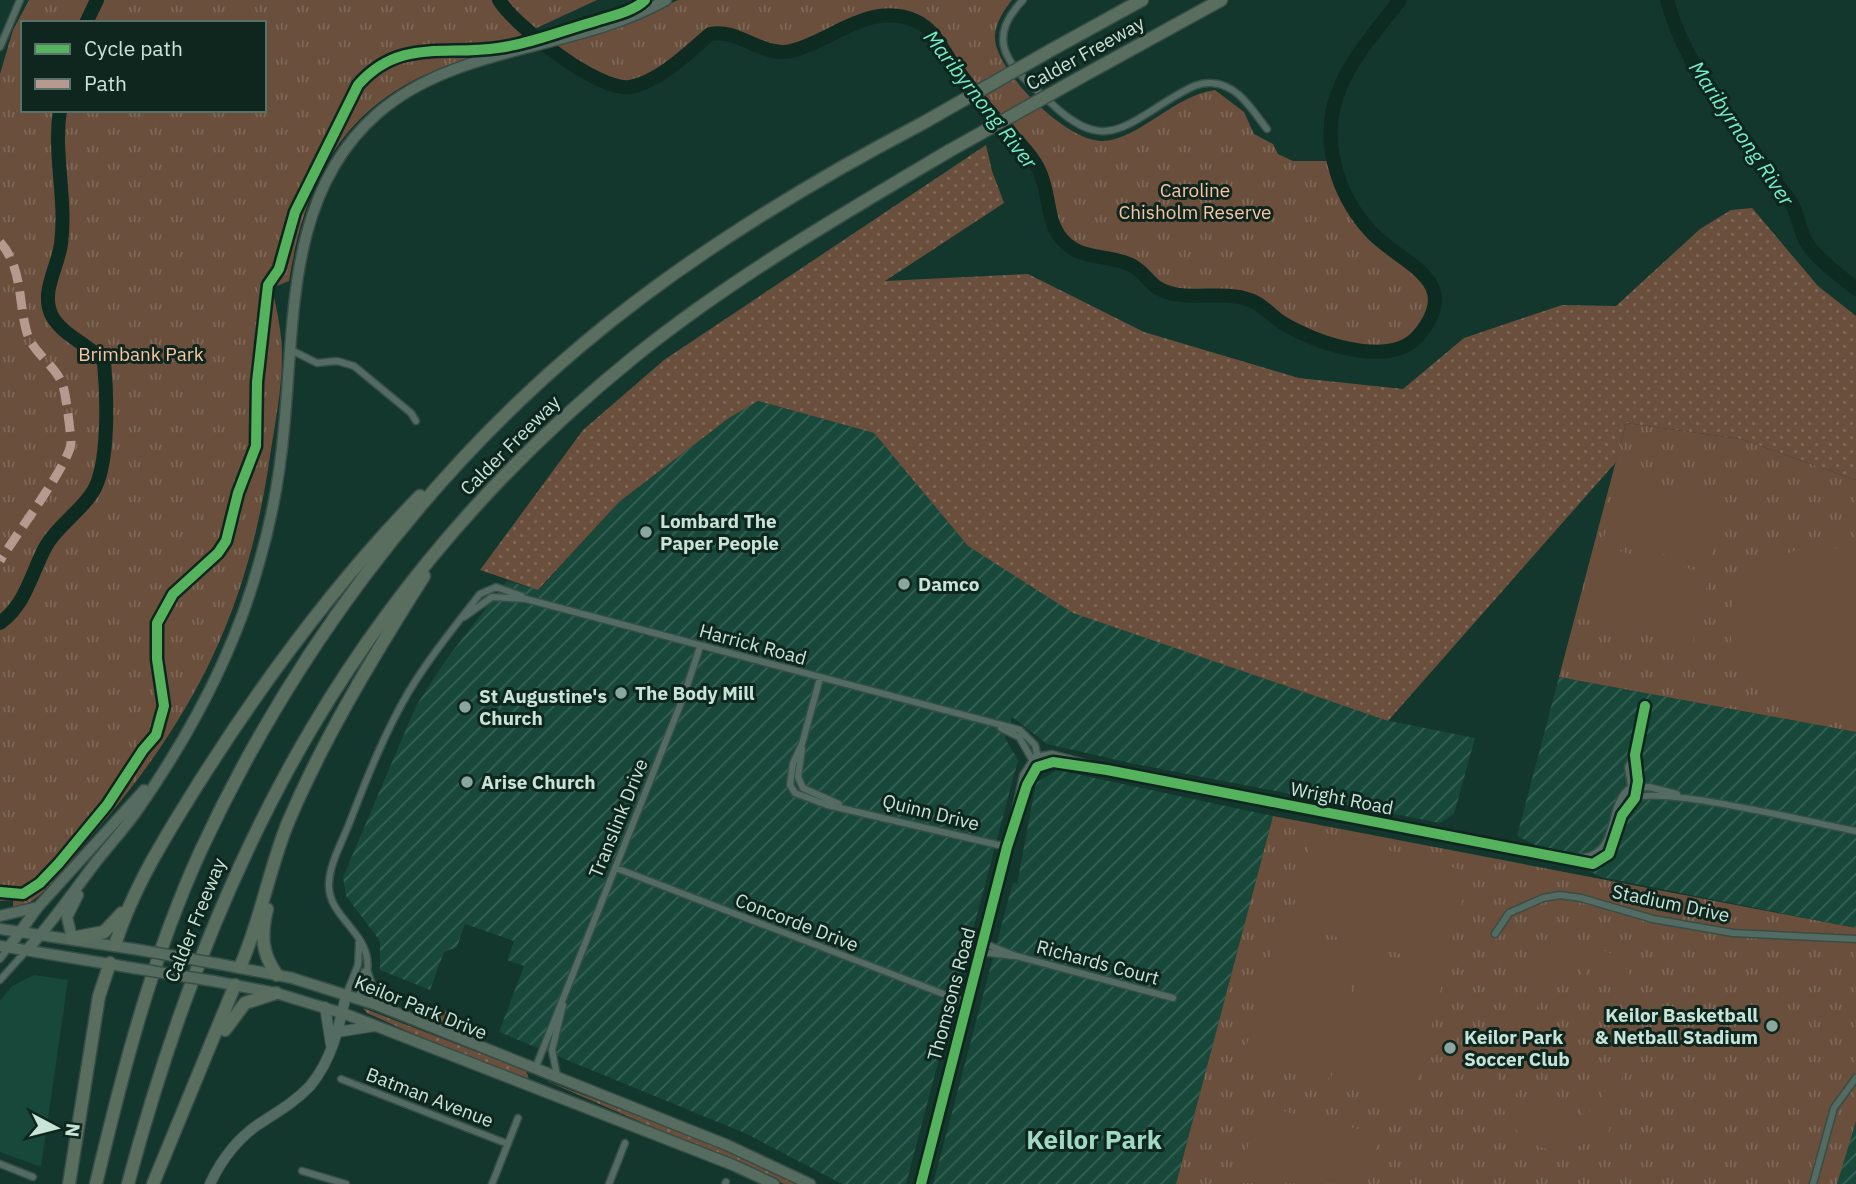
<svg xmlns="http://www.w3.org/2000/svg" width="1856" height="1184" font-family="'IBM Plex Sans',sans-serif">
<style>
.built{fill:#17483a}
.industrial{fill:url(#industrial-furrows)}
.grass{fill:url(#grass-dots)}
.park{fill:url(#park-tufts);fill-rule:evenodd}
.pitch{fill:#6a4f3d;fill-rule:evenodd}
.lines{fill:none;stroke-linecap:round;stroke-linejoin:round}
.river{stroke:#0e2b22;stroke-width:14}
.street-casing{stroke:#374e47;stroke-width:9}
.secondary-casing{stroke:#374e47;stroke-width:12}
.primary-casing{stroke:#374e47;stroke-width:13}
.highway-casing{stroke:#374e47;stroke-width:15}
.street{stroke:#546b63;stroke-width:6}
.secondary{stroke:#546b63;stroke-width:10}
.primary{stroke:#566c60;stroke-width:10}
.highway{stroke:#5a6e60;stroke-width:12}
.primary-bridge-casing{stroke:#374e47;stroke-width:13;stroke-linecap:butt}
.highway-bridge-casing{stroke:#374e47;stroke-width:15;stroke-linecap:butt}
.primary-bridge{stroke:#566c60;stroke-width:10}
.highway-bridge{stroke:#5a6e60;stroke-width:12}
.quiet{stroke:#b69a8f;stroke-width:9;stroke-dasharray:18 9;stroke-linecap:butt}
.cycleway-casing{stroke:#0f261e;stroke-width:15}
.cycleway{stroke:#56b35d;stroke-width:10}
.poi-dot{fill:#89a79d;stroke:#0f261e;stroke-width:2.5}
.labels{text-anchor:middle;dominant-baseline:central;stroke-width:6;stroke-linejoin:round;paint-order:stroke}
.street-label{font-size:19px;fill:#c8e4d9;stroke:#0f261e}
.park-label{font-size:19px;fill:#fbc4a6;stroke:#0f261e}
.poi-label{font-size:19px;font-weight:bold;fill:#c8e4d9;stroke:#0f261e;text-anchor:start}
.water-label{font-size:21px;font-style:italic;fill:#73eec7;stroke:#0f261e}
.district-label{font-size:26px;font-weight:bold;fill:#9fd9c4;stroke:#0f261e}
</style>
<defs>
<pattern id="industrial-furrows" width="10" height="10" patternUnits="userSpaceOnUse" patternTransform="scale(1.75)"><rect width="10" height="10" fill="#17483a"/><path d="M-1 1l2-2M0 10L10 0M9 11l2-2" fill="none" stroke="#376256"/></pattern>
<pattern id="grass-dots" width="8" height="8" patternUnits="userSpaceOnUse" patternTransform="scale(1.75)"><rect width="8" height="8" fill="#6a4f3d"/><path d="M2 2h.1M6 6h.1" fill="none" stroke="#7e6858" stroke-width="1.8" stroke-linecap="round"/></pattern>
<pattern id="park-tufts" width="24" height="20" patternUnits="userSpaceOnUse" patternTransform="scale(1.75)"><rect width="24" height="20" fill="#6a4f3d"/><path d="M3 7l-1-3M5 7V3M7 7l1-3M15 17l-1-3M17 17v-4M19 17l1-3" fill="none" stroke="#7e6858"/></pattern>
</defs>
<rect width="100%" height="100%" fill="#13362d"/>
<!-- built -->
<path class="built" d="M34,975L68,980L41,1167L0,1152V1001L12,986Z"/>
<!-- industrial -->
<path class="industrial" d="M758,401L874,433L968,546L1074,613L1385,720L1475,738L1454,814L1440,823L1130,763L1047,744L1012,717L1005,738L1018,760L906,1184H842L747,1134L499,1032L524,966L507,960L514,941L465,924L457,947L444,952L430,990L380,970V941L346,896L343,877L416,706L445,661L507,581L539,590L619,502L729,418Z
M1559,677L1856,732V928L1601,877L1517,836Z
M1057,770L1273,816L1176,1184H933L1013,882L1017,884L1036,783Z
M1856,1121V1184H1837L1850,1134Z"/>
<!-- grass -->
<path class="grass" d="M986,145L992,171L1004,203L885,281L1028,274L1144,332L1299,378L1403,389L1464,338L1562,305L1616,306L1700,229L1731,210L1752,208L1818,286L1856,316V480L1741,439L1626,423L1616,462L1388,721L1073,613L968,546L874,433L758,401L729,418L619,502L538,590L480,570L583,430L664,360Z
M363,1008L526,1071L529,1079L436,1044L367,1013Z
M438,1008L461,1017L468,1032L426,1017L425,1013Z
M544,1080L741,1155L801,1184H784Z"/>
<!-- park -->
<path class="park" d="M29,0H597L500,45L471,52L473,57C354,92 308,163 289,281L272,288C277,310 282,333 282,356C282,389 275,424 270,456C248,610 195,717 93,834C70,860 47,900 13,910V900L0,901V74L13,30ZM23,23H264V110H23Z
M678,0H1012C1004,10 994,25 995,39C997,73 1068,143 1103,141C1140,139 1173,96 1215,90L1244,112L1254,134L1273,144L1278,154L1293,161H1332C1343,187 1352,212 1372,233C1398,259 1463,282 1424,329C1410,346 1393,351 1371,350C1339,348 1310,339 1282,323C1272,316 1263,305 1251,300C1224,290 1197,301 1169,293C1150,287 1149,278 1135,267C1112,250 1080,264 1060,238C1045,217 1052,190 1037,166C1025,146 1005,129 990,112C973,93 958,71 944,50C936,39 930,28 918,21C873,0 835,40 794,51C763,59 740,28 710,34C643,91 624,108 549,47L631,22Z
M1626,423L1741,439L1856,480V732L1559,677Z
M1273,816L1856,928V1121L1837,1184H1176Z"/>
<!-- pitch -->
<path class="pitch" d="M1621,476L1725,503L1708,566L1604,538Z
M1595,545L1710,574L1692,646L1577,617Z
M1821,546L1856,552V717C1821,719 1777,711 1752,684C1742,674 1737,660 1733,646C1716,588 1770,550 1821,546Z
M1314,830L1470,872L1445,966L1289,924Z
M1277,929L1361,951L1327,1082L1243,1060Z
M1588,944L1617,956L1643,993L1606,1142L1593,1139C1563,1158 1527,1152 1509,1120C1506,1114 1501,1106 1501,1100C1502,1090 1507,1079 1509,1069L1499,1067L1494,1096L1488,1095L1509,1006L1513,1007L1500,1066L1502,1059H1505L1517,1008L1515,1007L1517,999L1525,1001L1534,965H1539C1551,950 1569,944 1588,944ZM1571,957H1585L1577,989L1582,990L1590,958C1644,964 1618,1032 1610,1065C1606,1082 1604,1104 1594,1118L1588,1117L1591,1102L1580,1103L1584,1116L1515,1098L1543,983L1558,963Z
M1363,952L1445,973L1411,1104L1330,1083Z
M1258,1105L1379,1134L1367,1184L1239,1183Z"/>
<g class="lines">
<!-- river -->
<path class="river" d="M499,0C515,26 599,92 630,87C659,82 688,53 710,34C740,28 764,60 795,50C835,38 872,1 916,21C934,29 942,49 953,64C964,79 976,95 988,110C1004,129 1027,147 1038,168C1050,191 1046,215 1058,234C1077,263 1107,252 1133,266C1150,276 1149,289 1174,294C1200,299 1225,291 1250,300C1262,304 1271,315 1281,322C1313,342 1390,370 1419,335C1464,280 1403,265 1372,233C1341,200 1324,153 1333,109C1342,68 1375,32 1400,0
M1667,0C1688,78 1745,135 1790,201C1799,214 1799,232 1808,245C1820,262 1841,276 1856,289
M86,23L97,0
M0,623C27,603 31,573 46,546C58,525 79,513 92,493C110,467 107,394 104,362C90,345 63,336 52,316C40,293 58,267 61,244C67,199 53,155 60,110"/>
<!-- street casing -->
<g class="street-casing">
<path id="street" d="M1023,0C1008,16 996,35 1008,57C1017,75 1037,90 1051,103C1104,154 1124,126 1177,95C1188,89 1198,82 1211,83C1238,84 1252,110 1267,129
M0,47L20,0
M291,350L317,363L337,361L354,366L411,413L416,421
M464,617L492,597L526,599L1020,730L1035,745L1040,766
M820,678L802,744L793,763L790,785L795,793L827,805L1007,847
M1001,728L1019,737L1033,761
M802,749L798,777L803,788L839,804
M1632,792L1628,767L1635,755
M1635,798C1662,786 1818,824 1856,831
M1016,808L1023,775L1035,757L1052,754L1089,764
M1570,859C1577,857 1585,858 1592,855C1618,844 1608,804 1630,788L1649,787L1677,794
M616,868L967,1003
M1495,934L1509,913L1543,898L1560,895L1581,898L1653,919L1733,933L1856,939
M983,943L1016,956L1173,998
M981,952L1014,956
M0,959L9,947
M0,980L27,950
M346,995L358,965L359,943
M357,999C393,938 327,925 329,884C329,865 342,842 349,824C366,780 384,734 408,693C429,658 455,626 480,594L496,587L522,596
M535,1069L683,698L700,647
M557,1076L552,1050L563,1005
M341,1079L508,1144
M0,1164L33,1177
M302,1171L346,1184
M492,1184L518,1118
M609,1184L625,1143
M725,1184L726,1182
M921,1184L1007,847L1027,785L1037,767L1053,762L1107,770L1593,864L1609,854L1622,815L1635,798L1638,781L1635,755L1645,706
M1813,1184L1834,1108L1856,1078"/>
</g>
<!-- secondary casing -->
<g class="secondary-casing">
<path id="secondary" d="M325,1007L331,1045
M337,1032L375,1026
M210,1184C221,1160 239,1136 262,1122C279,1111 296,1101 310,1086C332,1060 339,1027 346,995"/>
</g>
<!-- primary casing -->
<g class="primary-casing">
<path id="primary" d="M0,916L38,907
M0,929L140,950
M72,938L67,917L78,895
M0,946L133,968
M9,947L38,907L144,790
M27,950C52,923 73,892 96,862C110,844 126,827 139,808C191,733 235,651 259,563C272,519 280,474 284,428C295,318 287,193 377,114C457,44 576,51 666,0
M219,964L292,978L377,1005L727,1145L810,1184
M366,973L377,1005
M213,981L276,993L348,1015L733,1165L774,1184"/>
</g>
<!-- highway casing -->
<g class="highway-casing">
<path id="highway" d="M1053,49L1142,0
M1081,77L1221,0
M267,909C261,934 261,953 277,975
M72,938L104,932L122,913
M115,945C133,887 168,832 200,781C264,680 337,581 420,496
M240,967C261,920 269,868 289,820C326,734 374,655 424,576
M225,1030L245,1003L276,993
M69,1184L99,996L110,963
M96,1184C123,1070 152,957 201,850C290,658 420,481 583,344C686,257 803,186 923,123
M128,1184C217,849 361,578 634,357C732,278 841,215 949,151
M153,1184L235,985"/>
</g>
<!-- street -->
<use href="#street" class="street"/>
<!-- secondary -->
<use href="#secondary" class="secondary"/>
<!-- primary -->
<use href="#primary" class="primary"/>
<!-- highway -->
<use href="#highway" class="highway"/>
<!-- primary-bridge casing -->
<g class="primary-bridge-casing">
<path id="primary-bridge" d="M140,950L219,964
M133,968L213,981"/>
</g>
<!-- highway-bridge casing -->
<g class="highway-bridge-casing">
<path id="highway-bridge" d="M923,123L1053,49
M949,151L1081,77"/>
</g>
<!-- primary-bridge -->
<use href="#primary-bridge" class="primary-bridge"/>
<!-- highway-bridge -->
<use href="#highway-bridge" class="highway-bridge"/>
<!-- quiet -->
<path class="quiet" d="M0,242C23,268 18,302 27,333C34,356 59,366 64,390C66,397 71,435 71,443C70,463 14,537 0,561"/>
<!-- cycleway casing -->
<g class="cycleway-casing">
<path id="cycleway" d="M0,892L23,894L40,883L59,863L107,805L143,750L156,735L164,706L157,659V623L173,594L218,553L226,541L238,493L256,446L257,382L268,285L279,269L295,212L358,85C399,38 445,56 498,48C530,44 564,30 596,21C611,16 633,12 645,0
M921,1184L1007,847L1027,785L1037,767L1053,762L1107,770L1593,864L1609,854L1622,815L1635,798L1638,781L1635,755L1645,706"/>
</g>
<!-- cycleway -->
<use href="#cycleway" class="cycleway"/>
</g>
<!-- markers -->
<g class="poi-dot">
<circle cx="646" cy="532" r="7"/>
<circle cx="904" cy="584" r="7"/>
<circle cx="621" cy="693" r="7"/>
<circle cx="465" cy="707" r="7"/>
<circle cx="467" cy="782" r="7"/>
<circle cx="1772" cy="1026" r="7"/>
<circle cx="1450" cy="1048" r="7"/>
</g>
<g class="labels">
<!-- street labels -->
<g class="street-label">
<text transform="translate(1085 53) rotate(-29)">Calder Freeway</text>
<text transform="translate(510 445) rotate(-45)">Calder Freeway</text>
<text transform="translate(753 644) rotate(15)">Harrick Road</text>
<text transform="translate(1342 798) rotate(11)">Wright Road</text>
<text transform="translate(931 812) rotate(14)">Quinn Drive</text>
<text transform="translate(618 818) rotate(-68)">Translink Drive</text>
<text transform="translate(1671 903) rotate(12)">Stadium Drive</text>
<text transform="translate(195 920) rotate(-68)">Calder Freeway</text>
<text transform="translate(797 922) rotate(21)">Concorde Drive</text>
<text transform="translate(1098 962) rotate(15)">Richards Court</text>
<text transform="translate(951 994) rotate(-75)">Thomsons Road</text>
<text transform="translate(421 1007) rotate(22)">Keilor Park Drive</text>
<text transform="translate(430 1097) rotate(21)">Batman Avenue</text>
</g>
<!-- park labels -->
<g class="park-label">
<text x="1195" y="190">Caroline<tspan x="1195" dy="22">Chisholm Reserve</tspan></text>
<text x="141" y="354">Brimbank Park</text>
</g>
<!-- poi labels -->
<g class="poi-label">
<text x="660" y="521">Lombard The<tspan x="660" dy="22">Paper People</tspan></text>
<text x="918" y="584">Damco</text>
<text x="635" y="693">The Body Mill</text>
<text x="479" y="696">St Augustine's<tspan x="479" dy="22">Church</tspan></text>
<text x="481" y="782">Arise Church</text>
<text x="1758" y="1015" text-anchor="end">Keilor Basketball<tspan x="1758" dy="22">&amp; Netball Stadium</tspan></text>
<text x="1464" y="1037">Keilor Park<tspan x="1464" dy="22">Soccer Club</tspan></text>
</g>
<!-- water labels -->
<g class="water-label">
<text transform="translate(981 99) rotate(52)">Maribyrnong River</text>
<text transform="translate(1742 133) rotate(56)">Maribyrnong River</text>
</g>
<!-- district labels -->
<g class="district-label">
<text x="1094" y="1139">Keilor Park</text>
</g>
</g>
<!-- legend -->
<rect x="21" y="21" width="245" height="91" fill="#0f261e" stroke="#597269" stroke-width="2"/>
<rect x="35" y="44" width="35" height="10" fill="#56b35d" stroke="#597269" stroke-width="2"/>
<text x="84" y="56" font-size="21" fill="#c8e4d9">Cycle path</text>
<rect x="35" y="79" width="35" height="10" fill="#b69a8f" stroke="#597269" stroke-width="2"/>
<text x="84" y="91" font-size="21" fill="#c8e4d9">Path</text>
<!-- north arrow -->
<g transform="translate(56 1128) rotate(97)" stroke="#0f261e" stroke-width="5" paint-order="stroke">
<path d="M0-5L12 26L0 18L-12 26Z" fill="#c8e4d9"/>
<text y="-10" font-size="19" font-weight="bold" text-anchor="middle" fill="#c8e4d9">N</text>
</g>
</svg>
